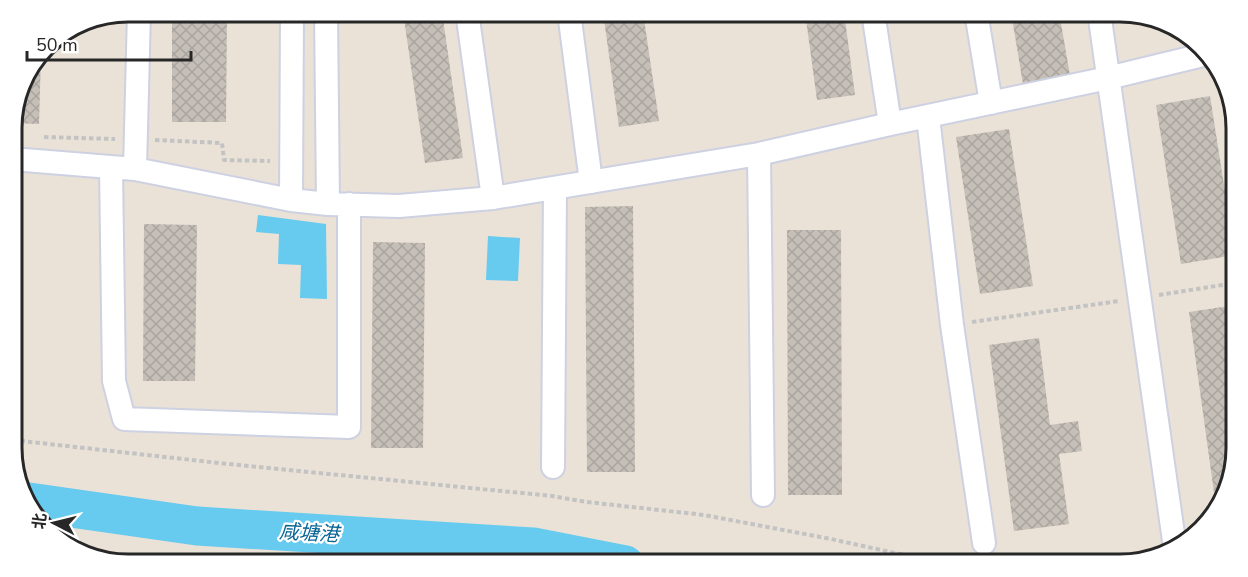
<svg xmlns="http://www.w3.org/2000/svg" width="1248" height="577" font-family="'Nunito Sans','Noto Sans SC',sans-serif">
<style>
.water{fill:#67caef}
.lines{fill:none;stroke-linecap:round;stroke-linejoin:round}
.river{stroke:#67caef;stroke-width:39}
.building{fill:url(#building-cross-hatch)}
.minor-casing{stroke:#cdd1e1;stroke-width:26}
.path{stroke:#c3c3c3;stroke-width:4;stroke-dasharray:4.5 3;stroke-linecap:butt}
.minor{stroke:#fff;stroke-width:22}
.labels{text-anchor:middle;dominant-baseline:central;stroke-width:4.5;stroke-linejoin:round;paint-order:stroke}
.water-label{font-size:20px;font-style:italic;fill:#0b6696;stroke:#fff}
.rim{fill:none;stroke:#272727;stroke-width:3}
</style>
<defs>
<pattern id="building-cross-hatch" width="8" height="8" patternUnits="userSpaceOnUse" patternTransform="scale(1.5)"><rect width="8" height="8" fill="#c5bfb8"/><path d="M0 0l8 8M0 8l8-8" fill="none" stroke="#a9a49e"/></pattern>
</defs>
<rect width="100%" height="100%" fill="#eae2d7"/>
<!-- water -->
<path class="water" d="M258,215L326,224L327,299L300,298L301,265L278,264L279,234L256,232Z
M488,236L520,238L518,281L486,280Z"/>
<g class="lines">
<!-- river -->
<path class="river" d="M29,502L197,526L533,547L625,565"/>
</g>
<!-- building -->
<path class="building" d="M172,12H227L226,122H172Z
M403,12H442L463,158L425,163Z
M603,12H643L659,121L619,127Z
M805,12H844L855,95L817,100Z
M1011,12H1059L1071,81L1024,90Z
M41,56L39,124L12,123L24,77Z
M1210,96L1235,255L1181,264L1156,105Z
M1009,129L1033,286L980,294L956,137Z
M633,206L635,472H587L585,207Z
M144,224L197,225L195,381H143Z
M787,230H841L842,495H788Z
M373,242L425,243L423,448H371Z
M1236,305V448L1227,493L1216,507L1189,312Z
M1039,338L1050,425L1078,421L1082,451L1059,454L1069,524L1014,531L989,345Z"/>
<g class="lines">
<!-- minor casing -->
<g class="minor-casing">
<path id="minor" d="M326,12L328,204
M467,12L493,198
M569,12L591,182
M873,12L890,124
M976,12L991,103
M1099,12L1175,548
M928,117L952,325L984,543
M759,154L763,495
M12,159L135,169L291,200L328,204L399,206L493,198L759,154L890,124L1108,78L1207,54
M111,168L114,381L124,419L349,427V204
M135,169L139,12
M291,200L292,12
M553,467L555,189"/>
</g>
<!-- path -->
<path class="path" d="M44,137L115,139
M155,140L222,143L224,160L270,161
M1159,295L1235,283
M972,322L1119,301
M13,440L228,464L552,496L587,502L704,515L831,539L950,565"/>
<!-- minor -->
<use href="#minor" class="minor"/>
</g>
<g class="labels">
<!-- water labels -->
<g class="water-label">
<text transform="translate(309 533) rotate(3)">咸塘港</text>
</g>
</g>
<!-- crop -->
<path d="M0 0H1248V577H0ZM128 22H1120A106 106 0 0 1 1226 128V448A106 106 0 0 1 1120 554H128A106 106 0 0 1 22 448V128A106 106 0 0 1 128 22Z" fill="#fff" fill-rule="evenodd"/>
<path class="rim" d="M128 22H1120A106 106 0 0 1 1226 128V448A106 106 0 0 1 1120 554H128A106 106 0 0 1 22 448V128A106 106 0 0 1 128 22Z"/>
<!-- north arrow -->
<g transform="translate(54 523) rotate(277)" stroke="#ffffff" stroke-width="4.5" paint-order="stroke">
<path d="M0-4.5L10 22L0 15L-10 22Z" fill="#272727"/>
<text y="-9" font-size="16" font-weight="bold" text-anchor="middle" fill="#272727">北</text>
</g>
<!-- scale -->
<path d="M27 51v9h164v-9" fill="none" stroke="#272727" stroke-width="3"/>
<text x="36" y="51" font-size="18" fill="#272727" stroke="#ffffff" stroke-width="4.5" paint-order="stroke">50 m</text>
</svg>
